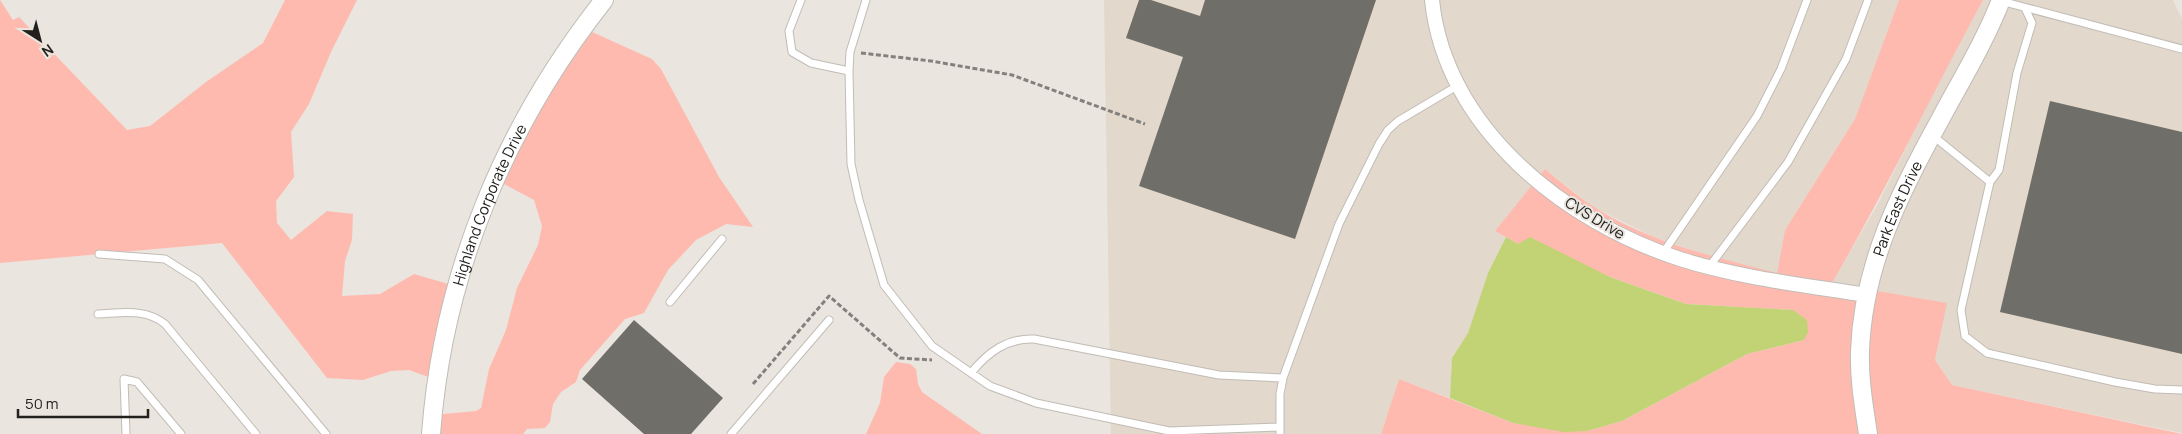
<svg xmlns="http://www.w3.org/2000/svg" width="2182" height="434" font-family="Manrope,sans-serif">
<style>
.built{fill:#e2d8cc}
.green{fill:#ffbaaf}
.water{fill:#c1d374}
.building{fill:#706e68}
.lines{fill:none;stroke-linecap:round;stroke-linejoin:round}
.service-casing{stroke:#c1bcb6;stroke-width:9}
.minor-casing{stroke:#c1bcb6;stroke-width:16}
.tertiary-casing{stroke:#c1bcb6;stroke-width:20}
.path{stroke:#84817c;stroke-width:3;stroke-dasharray:5 2.5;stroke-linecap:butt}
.service{stroke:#fff;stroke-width:7}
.minor{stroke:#fff;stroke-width:14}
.tertiary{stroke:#fff;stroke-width:18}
.labels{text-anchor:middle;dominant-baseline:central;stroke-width:4;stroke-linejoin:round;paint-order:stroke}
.street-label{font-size:15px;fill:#21201d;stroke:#eae5de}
</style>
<rect width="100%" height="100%" fill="#eae5de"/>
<!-- built -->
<path class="built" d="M1104,0H1899L1855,119L1785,230L1777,274L1703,254L1654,237L1593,207L1545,169L1495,231L1506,237L1488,273L1468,333L1452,358L1450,398L1399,379L1381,434H1111Z
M1983,0H2173L2182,19V433L1952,385L1935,360L1946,303L1832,283L1878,204L1945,69Z"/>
<!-- green -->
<path class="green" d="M0,0L13,20L19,17L127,130L150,126L206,82L263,43L285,0H357L331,52L309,104L291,132L294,177L276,201L277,223L291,240L327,211L353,214L352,240L345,261L342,296L380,294L414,274L452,285L437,380L409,370L391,371L363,380L327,378L222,243L0,263Z
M1899,0H1983C1932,94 1886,190 1832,283L1947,303L1935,360L1952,385L2182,434H1381L1399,379L1513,423L1587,431L1622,421L1747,354L1804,340L1793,310L1686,304L1518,244L1495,231L1545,169C1561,182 1577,196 1594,207C1649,242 1714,257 1777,273L1785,230L1855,119Z
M581,27L652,59L661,69L719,177L753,227L726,224L696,240L668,270L644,313L625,319L580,370L576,382L561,392L553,404L550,422L545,428L527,429L523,434H432L433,415L476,411L481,408L489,369L506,330L517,288L538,245L542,226L534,200L496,180Z
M896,362L910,364L916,369L918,384L922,392L982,434H866L880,403L884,377Z"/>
<!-- water -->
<path class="water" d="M1506,237L1518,244L1530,237L1610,277L1686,304L1793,310L1807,320L1808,332L1804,340L1747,354L1622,421L1587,431L1564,432L1513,423L1450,398L1452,358L1468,333L1488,273Z"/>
<!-- building -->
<path class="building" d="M1139,0H1151L1200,16L1205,0H1376L1295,239L1139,186L1183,57L1126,38Z
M2050,101L2182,132V354L2000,312Z
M634,320L723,398L691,434H644L582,379Z"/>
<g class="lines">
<!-- service casing -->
<g class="service-casing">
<path id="service" d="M801,0L789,31L792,52L811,63L849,71
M866,0L850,52L849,71L851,164L859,200L884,285L932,346L990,386L1036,403L1169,431L1280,427
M2001,1L2182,49
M2025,8L2032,23L2017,73L1999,170L1990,182L1961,310L1965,336L1987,353L2115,382L2155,389L2182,390
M1932,135L1990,182
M1663,253L1757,116L1781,69L1807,0
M99,254L165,259L198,280L326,434
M1709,267L1788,162L1846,59L1868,0
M670,302L722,239
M98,314C122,313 145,308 165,324L256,434
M971,373C988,352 1007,338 1034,339L1219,375L1283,378
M126,434L124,379L137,382L181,434
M731,434L829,320
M1280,434V394L1283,378L1339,224L1379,144L1388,130L1398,121L1457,86"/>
</g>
<!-- minor casing -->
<g class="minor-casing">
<path id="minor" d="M1432,0C1445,128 1565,222 1680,259C1740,278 1804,285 1866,295"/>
</g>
<!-- tertiary casing -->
<g class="tertiary-casing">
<g id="tertiary">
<path id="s1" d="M431,434C443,274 505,125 604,0"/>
<path id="s2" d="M1868,434C1864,407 1859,379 1860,351C1863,265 1900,192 1941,118C1962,79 1985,41 2001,0"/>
</g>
</g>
<!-- path -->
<path class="path" d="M861,53L931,61L1012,75L1145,124
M753,384L829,296L900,358L932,360"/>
<!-- service -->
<use href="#service" class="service"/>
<!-- minor -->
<use href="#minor" class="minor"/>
<!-- tertiary -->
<use href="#tertiary" class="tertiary"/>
</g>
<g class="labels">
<!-- street labels -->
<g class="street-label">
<text stroke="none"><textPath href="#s1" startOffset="238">Highland Corporate Drive</textPath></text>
<text stroke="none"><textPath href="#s2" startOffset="232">Park East Drive</textPath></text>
<text transform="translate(1595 218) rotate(31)">CVS Drive</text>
</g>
</g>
<!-- north arrow -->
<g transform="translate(40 40) rotate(144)" stroke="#eae5de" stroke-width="4" paint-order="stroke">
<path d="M0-4L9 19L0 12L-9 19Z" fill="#21201d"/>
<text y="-8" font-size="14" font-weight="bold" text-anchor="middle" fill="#21201d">N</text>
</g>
<!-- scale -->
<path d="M18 409v8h130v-8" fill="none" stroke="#21201d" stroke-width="2.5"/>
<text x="25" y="409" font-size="15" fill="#21201d" stroke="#eae5de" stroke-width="4" paint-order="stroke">50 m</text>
</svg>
